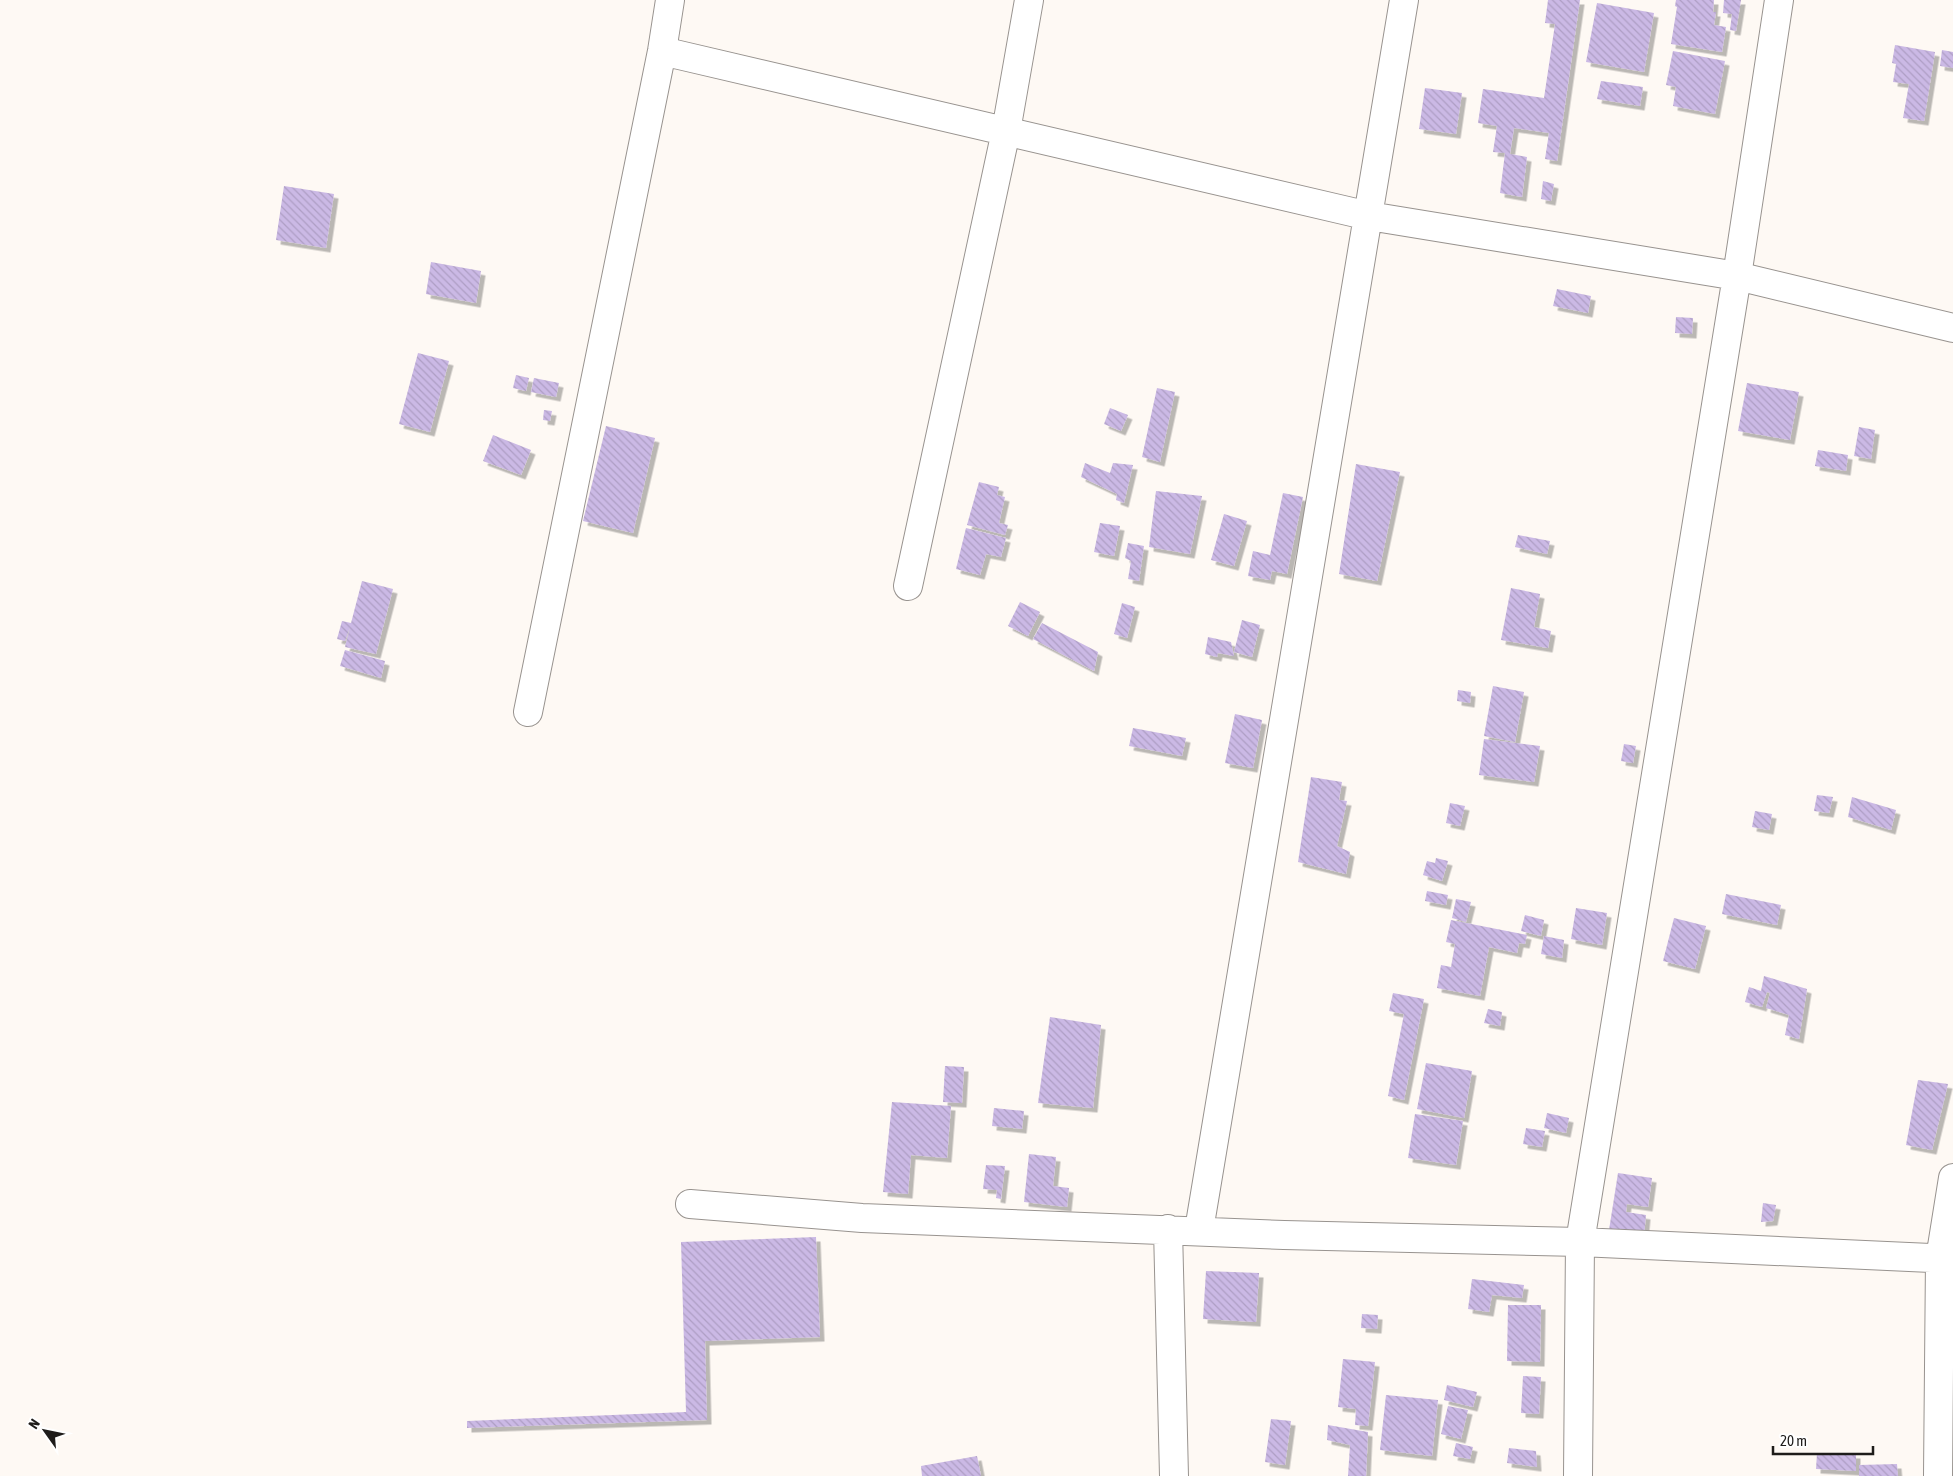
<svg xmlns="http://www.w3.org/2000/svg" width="1953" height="1476" font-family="'Asap Condensed',sans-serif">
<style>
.building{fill:url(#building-back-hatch);filter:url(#shadow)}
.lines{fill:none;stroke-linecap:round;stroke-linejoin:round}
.street-casing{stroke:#98938f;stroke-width:30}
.street{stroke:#fff;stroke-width:28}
</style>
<defs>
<pattern id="building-back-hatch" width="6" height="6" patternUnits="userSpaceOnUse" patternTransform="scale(1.25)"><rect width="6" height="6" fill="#cbb9e5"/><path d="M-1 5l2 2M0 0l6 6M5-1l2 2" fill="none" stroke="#ae9ec4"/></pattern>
<filter id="shadow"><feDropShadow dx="4.5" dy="4.5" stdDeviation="0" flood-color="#0004"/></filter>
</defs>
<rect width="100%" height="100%" fill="#fef9f4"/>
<!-- building -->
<path class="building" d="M1548,0H1580L1557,161L1545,159L1549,133L1514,128L1510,154L1527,157L1522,197L1500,193L1505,153L1493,152L1497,126L1478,123L1483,89L1544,98L1555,24L1545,23Z
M1676,0H1714L1713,12H1716L1714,25L1726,27L1722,52L1671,44L1677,7L1675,6Z
M1724,0H1741L1736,31L1730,30L1732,14L1723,13Z
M1597,3L1654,13L1644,72L1586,62Z
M1895,45L1935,52L1924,121L1903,118L1909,84L1893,82L1896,64L1892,63Z
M1942,50L1953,52V68L1940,66Z
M1673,51L1725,61L1715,114L1673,106L1676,87L1666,85Z
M1601,81L1643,87L1640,106L1597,99Z
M1425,88L1462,93L1456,134L1419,129Z
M1543,181L1554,184L1551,201L1541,199Z
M284,186L334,194L326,248L276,240Z
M431,262L481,271L476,303L426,294Z
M1557,289L1591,296L1588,313L1553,306Z
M1676,317L1693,318L1692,334L1675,333Z
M418,353L449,361L430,432L399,424Z
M516,375L529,378L526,391L513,388Z
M534,378L559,383L556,397L531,392Z
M1747,383L1799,392L1790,440L1738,431Z
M1157,388L1175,392L1160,462L1142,457Z
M1110,408L1128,415L1121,431L1104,424Z
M544,410L552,411L550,421L543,420Z
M606,426L655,438L633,533L583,521Z
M1859,427L1875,430L1871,459L1854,456Z
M493,435L531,450L521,475L483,461Z
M1818,450L1848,455L1846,471L1815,466Z
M1085,463L1110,473L1113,463L1133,465L1124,503L1116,500L1117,494L1081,477Z
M1356,464L1400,472L1377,581L1339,574Z
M979,482L999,487L997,495L1005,497L999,523L1008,525L1005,535L967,525Z
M1156,491L1202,496L1190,554L1149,547Z
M1283,493L1303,497L1287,574L1272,571L1270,580L1248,576L1253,551L1270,555Z
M1224,514L1247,521L1234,566L1211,560Z
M1100,523L1120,526L1114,556L1094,552Z
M966,528L1006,538L1001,557L986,554L980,575L956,569Z
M1518,535L1550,541L1547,554L1515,547Z
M1128,543L1144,546L1139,581L1128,579L1131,561L1125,558Z
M362,581L393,589L376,654L345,647L350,627L345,641L337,639L342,621L351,623Z
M1511,588L1540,594L1534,627L1551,631L1548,648L1501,640Z
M1020,602L1040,612L1028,636L1008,626Z
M1122,603L1135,607L1127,638L1114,634Z
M1242,620L1260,625L1252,657L1234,652Z
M1042,623L1098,652L1094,671L1033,639Z
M1208,637L1231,642L1234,656L1218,653L1217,657L1205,654Z
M345,650L385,661L381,678L340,666Z
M1493,686L1524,692L1515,742L1484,736Z
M1458,690L1471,692L1470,703L1457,701Z
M1235,714L1262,720L1253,768L1225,763Z
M1133,728L1186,738L1182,756L1129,746Z
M1484,739L1540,746L1534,782L1479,775Z
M1624,744L1636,746L1633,763L1621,761Z
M1311,777L1342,782L1339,800L1347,801L1337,846L1350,852L1346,874L1298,862Z
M1817,795L1833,797L1829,813L1814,811Z
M1852,797L1896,810L1891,830L1848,817Z
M1450,803L1465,806L1460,826L1446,823Z
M1755,811L1772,814L1769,830L1752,827Z
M1436,858L1448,861L1442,881L1423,875L1427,861L1435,863Z
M1427,891L1448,895L1446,905L1425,901Z
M1726,894L1781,905L1777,925L1722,914Z
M1456,899L1471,902L1466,922L1452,918Z
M1576,908L1607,913L1602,945L1571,939Z
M1525,915L1544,920L1541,936L1521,931Z
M1674,918L1706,926L1695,969L1663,961Z
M1451,920L1527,935L1525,944L1519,943L1517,953L1489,947L1480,996L1437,988L1441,965L1451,967L1455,944L1446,942Z
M1544,936L1564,940L1562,958L1541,954Z
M1764,976L1807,989L1799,1039L1785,1035L1789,1015L1766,1008L1770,993L1767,992L1762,1007L1745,1002L1749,987L1761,991Z
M1393,993L1424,999L1404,1100L1388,1096L1404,1014L1389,1011Z
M1488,1009L1502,1012L1500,1026L1484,1023Z
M1050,1017L1101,1025L1093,1108L1038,1103Z
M1426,1063L1472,1071L1464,1118L1417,1109Z
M945,1066L964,1067L962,1103L943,1102Z
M1918,1080L1948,1084L1932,1150L1906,1145Z
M892,1102L951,1106L947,1158L911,1155L908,1194L883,1192Z
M994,1108L1024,1111L1022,1129L992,1126Z
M1547,1113L1569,1118L1566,1133L1544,1128Z
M1415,1114L1463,1121L1456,1165L1408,1158Z
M1526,1128L1545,1131L1542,1147L1523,1144Z
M1029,1154L1056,1157L1053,1186L1069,1188L1067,1207L1024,1202Z
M986,1165L1005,1166L1001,1199L996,1198L997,1190L983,1189Z
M1618,1173L1652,1178L1648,1207L1627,1204L1626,1212L1646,1215L1644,1235L1609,1230Z
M1763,1203L1776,1205L1773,1221L1761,1222Z
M816,1237L820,1337L705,1341L707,1420L467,1428V1421L686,1412L681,1242Z
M1206,1271L1259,1273L1256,1322L1203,1319Z
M1472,1279L1524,1285L1522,1298L1492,1295L1489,1312L1468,1309Z
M1508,1305H1541L1540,1362L1507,1361Z
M1362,1314L1378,1315L1377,1329L1361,1328Z
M1343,1359L1375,1362L1368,1426L1355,1425L1356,1409L1338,1407Z
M1523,1376L1541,1377L1539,1414L1521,1413Z
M1447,1385L1477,1392L1473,1407L1444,1400Z
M1386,1395L1438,1400L1432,1456L1380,1450Z
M1448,1406L1468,1410L1461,1439L1441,1434Z
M1271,1419L1291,1421L1285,1465L1265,1462Z
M1328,1425L1368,1432L1366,1476H1348L1350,1445L1327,1440Z
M1456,1443L1473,1447L1470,1459L1453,1456Z
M1509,1448L1536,1451L1537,1467L1507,1463Z
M1817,1453L1856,1454V1471L1816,1469Z
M977,1456L981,1476H922L921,1466Z
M1897,1464L1898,1476H1859V1465Z"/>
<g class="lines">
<!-- street casing -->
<g class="street-casing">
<path id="street" d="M662,51L1369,216L1737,276L1953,328
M908,586L1006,131L1029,0
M528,712L662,51L670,0
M690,1204L862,1218L1284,1235L1580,1242L1953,1259
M1168,1229L1174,1476
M1199,1230L1404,0
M1578,1476L1580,1242L1737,276L1779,0
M1938,1476L1940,1259L1953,1178"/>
</g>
<!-- street -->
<use href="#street" class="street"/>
</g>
<!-- north arrow -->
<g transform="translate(45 1431) rotate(303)" stroke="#ffffff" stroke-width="4" paint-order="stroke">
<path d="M0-4L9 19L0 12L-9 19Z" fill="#1e1c1a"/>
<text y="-8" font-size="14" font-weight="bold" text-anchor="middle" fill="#1e1c1a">N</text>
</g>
<!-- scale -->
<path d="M1773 1446v8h100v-8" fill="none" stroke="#1e1c1a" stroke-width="2.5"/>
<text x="1780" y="1446" font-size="15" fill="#1e1c1a" stroke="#ffffff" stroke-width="4" paint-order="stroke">20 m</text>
</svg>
